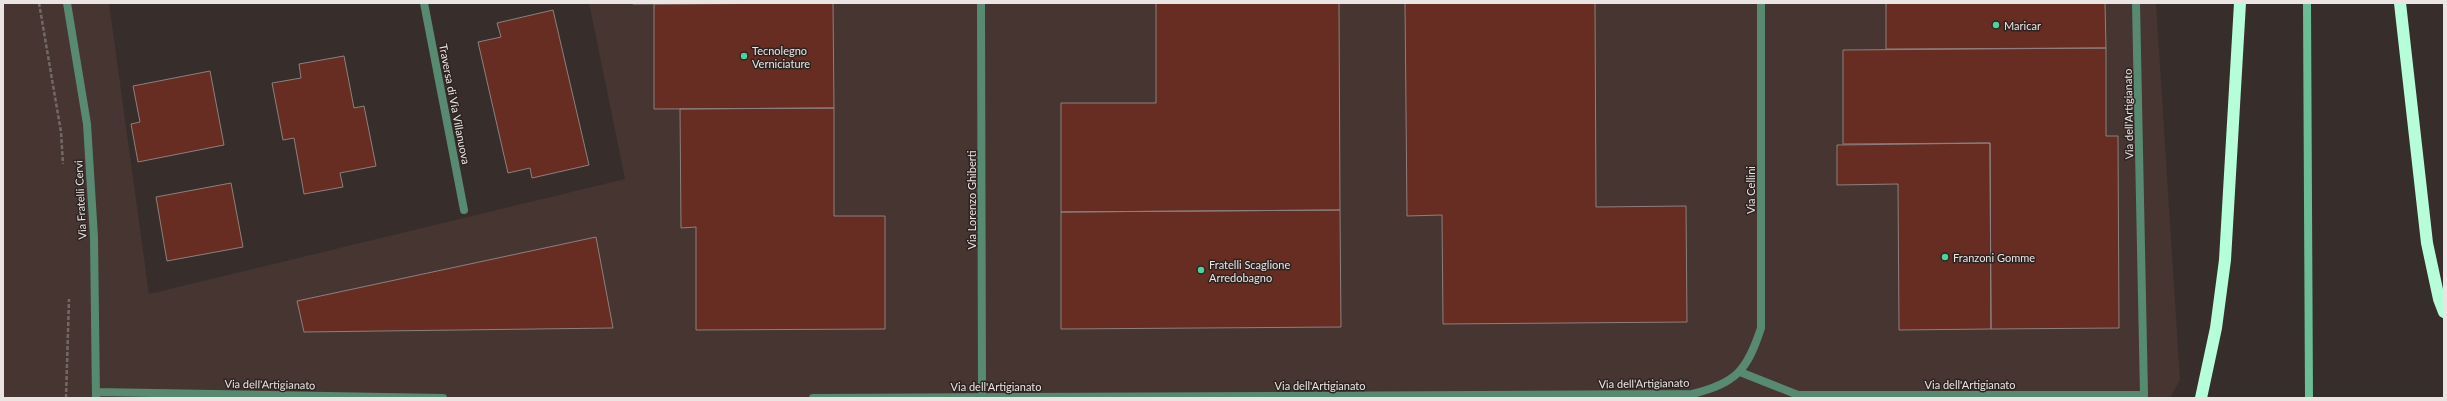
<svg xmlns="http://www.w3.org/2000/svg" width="2447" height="401" font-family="Lato,sans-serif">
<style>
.built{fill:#463531}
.building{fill:#672d23;stroke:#8c807e}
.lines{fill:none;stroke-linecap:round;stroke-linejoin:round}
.path{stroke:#726967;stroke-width:2.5;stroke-dasharray:4 2;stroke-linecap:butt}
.street{stroke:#588a71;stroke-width:8}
.secondary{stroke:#6bbd96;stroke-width:8}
.highway{stroke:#b5fed9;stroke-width:12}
.poi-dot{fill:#4cd39b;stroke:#2d2321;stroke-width:1.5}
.labels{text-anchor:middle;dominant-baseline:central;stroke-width:3;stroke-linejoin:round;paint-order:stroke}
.poi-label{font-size:11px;fill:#eae4e2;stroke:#2d2321;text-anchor:start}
.street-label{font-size:11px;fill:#eae4e2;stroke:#2d2321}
</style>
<rect width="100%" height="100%" fill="#372d2b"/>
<!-- built -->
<path class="built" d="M3,3H109L149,294L625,179L589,3H2156L2180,380L2170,398H3Z"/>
<!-- building -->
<path class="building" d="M633,3H823L633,4Z
M833,3L834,108L654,109V4Z
M1156,3H1339L1340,210L1061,212V103H1156Z
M1405,3H1595L1596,207L1686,206L1687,322L1443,324L1442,215L1407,216Z
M1886,3H2105L2106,48L1886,49Z
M553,10L589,165L532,178L530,168L508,173L478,42L501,37L497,23Z
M2106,48V136H2118L2119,328L1991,329L1990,143L1843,144V50Z
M344,56L354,108L364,106L376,166L340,173L343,187L304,194L294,138L283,140L272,83L301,78L299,64Z
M210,71L224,145L138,162L131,124L140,122L133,86Z
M834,108V216H885V329L696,330V227L681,228L680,109Z
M1990,143L1991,329L1899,330L1898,184L1837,185V145Z
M231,183L243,247L167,261L156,197Z
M1340,210L1341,327L1061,329V212Z
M596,237L613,328L304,332L297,301Z"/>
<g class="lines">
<!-- path -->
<path class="path" d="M39,3L61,132L63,164
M66,398L69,299"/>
<!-- street -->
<path class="street" d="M67,3L87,124L94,237L96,398
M424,3L464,210
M981,3L982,397
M1740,372L1798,395H2144L2136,3
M96,392L443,398
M813,398L1692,394C1736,383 1747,371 1761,328V3"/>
<!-- secondary -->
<path class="secondary" d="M2307,3L2309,398"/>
<!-- highway -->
<path class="highway" d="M2400,3L2427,243L2439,299L2444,312
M2201,398L2216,328L2225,260L2240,3"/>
</g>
<!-- markers -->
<g class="poi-dot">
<circle cx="1996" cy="25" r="4"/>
<circle cx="744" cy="56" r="4"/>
<circle cx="1945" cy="257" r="4"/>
<circle cx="1201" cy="270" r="4"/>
</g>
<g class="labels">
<!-- poi labels -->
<g class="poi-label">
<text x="2004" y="25">Maricar</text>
<text x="752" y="50">Tecnolegno<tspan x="752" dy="13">Verniciature</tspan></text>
<text x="1953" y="257">Franzoni Gomme</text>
<text x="1209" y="264">Fratelli Scaglione<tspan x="1209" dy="13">Arredobagno</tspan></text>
</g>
<!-- street labels -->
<g class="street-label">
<text transform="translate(455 104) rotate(79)">Traversa di Via Villanuova</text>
<text transform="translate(2128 114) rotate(-91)">Via dell'Artigianato</text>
<text transform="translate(1750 190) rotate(-90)">Via Cellini</text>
<text transform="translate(80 200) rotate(-93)">Via Fratelli Cervi</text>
<text transform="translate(971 200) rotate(-90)">Via Lorenzo Ghiberti</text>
<text transform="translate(1644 383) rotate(-1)">Via dell'Artigianato</text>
<text transform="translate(270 384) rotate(1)">Via dell'Artigianato</text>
<text x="1970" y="384">Via dell'Artigianato</text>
<text x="1320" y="385">Via dell'Artigianato</text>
<text x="996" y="386">Via dell'Artigianato</text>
</g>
</g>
<!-- border -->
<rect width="2447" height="401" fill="none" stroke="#eae4e2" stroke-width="8"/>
</svg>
